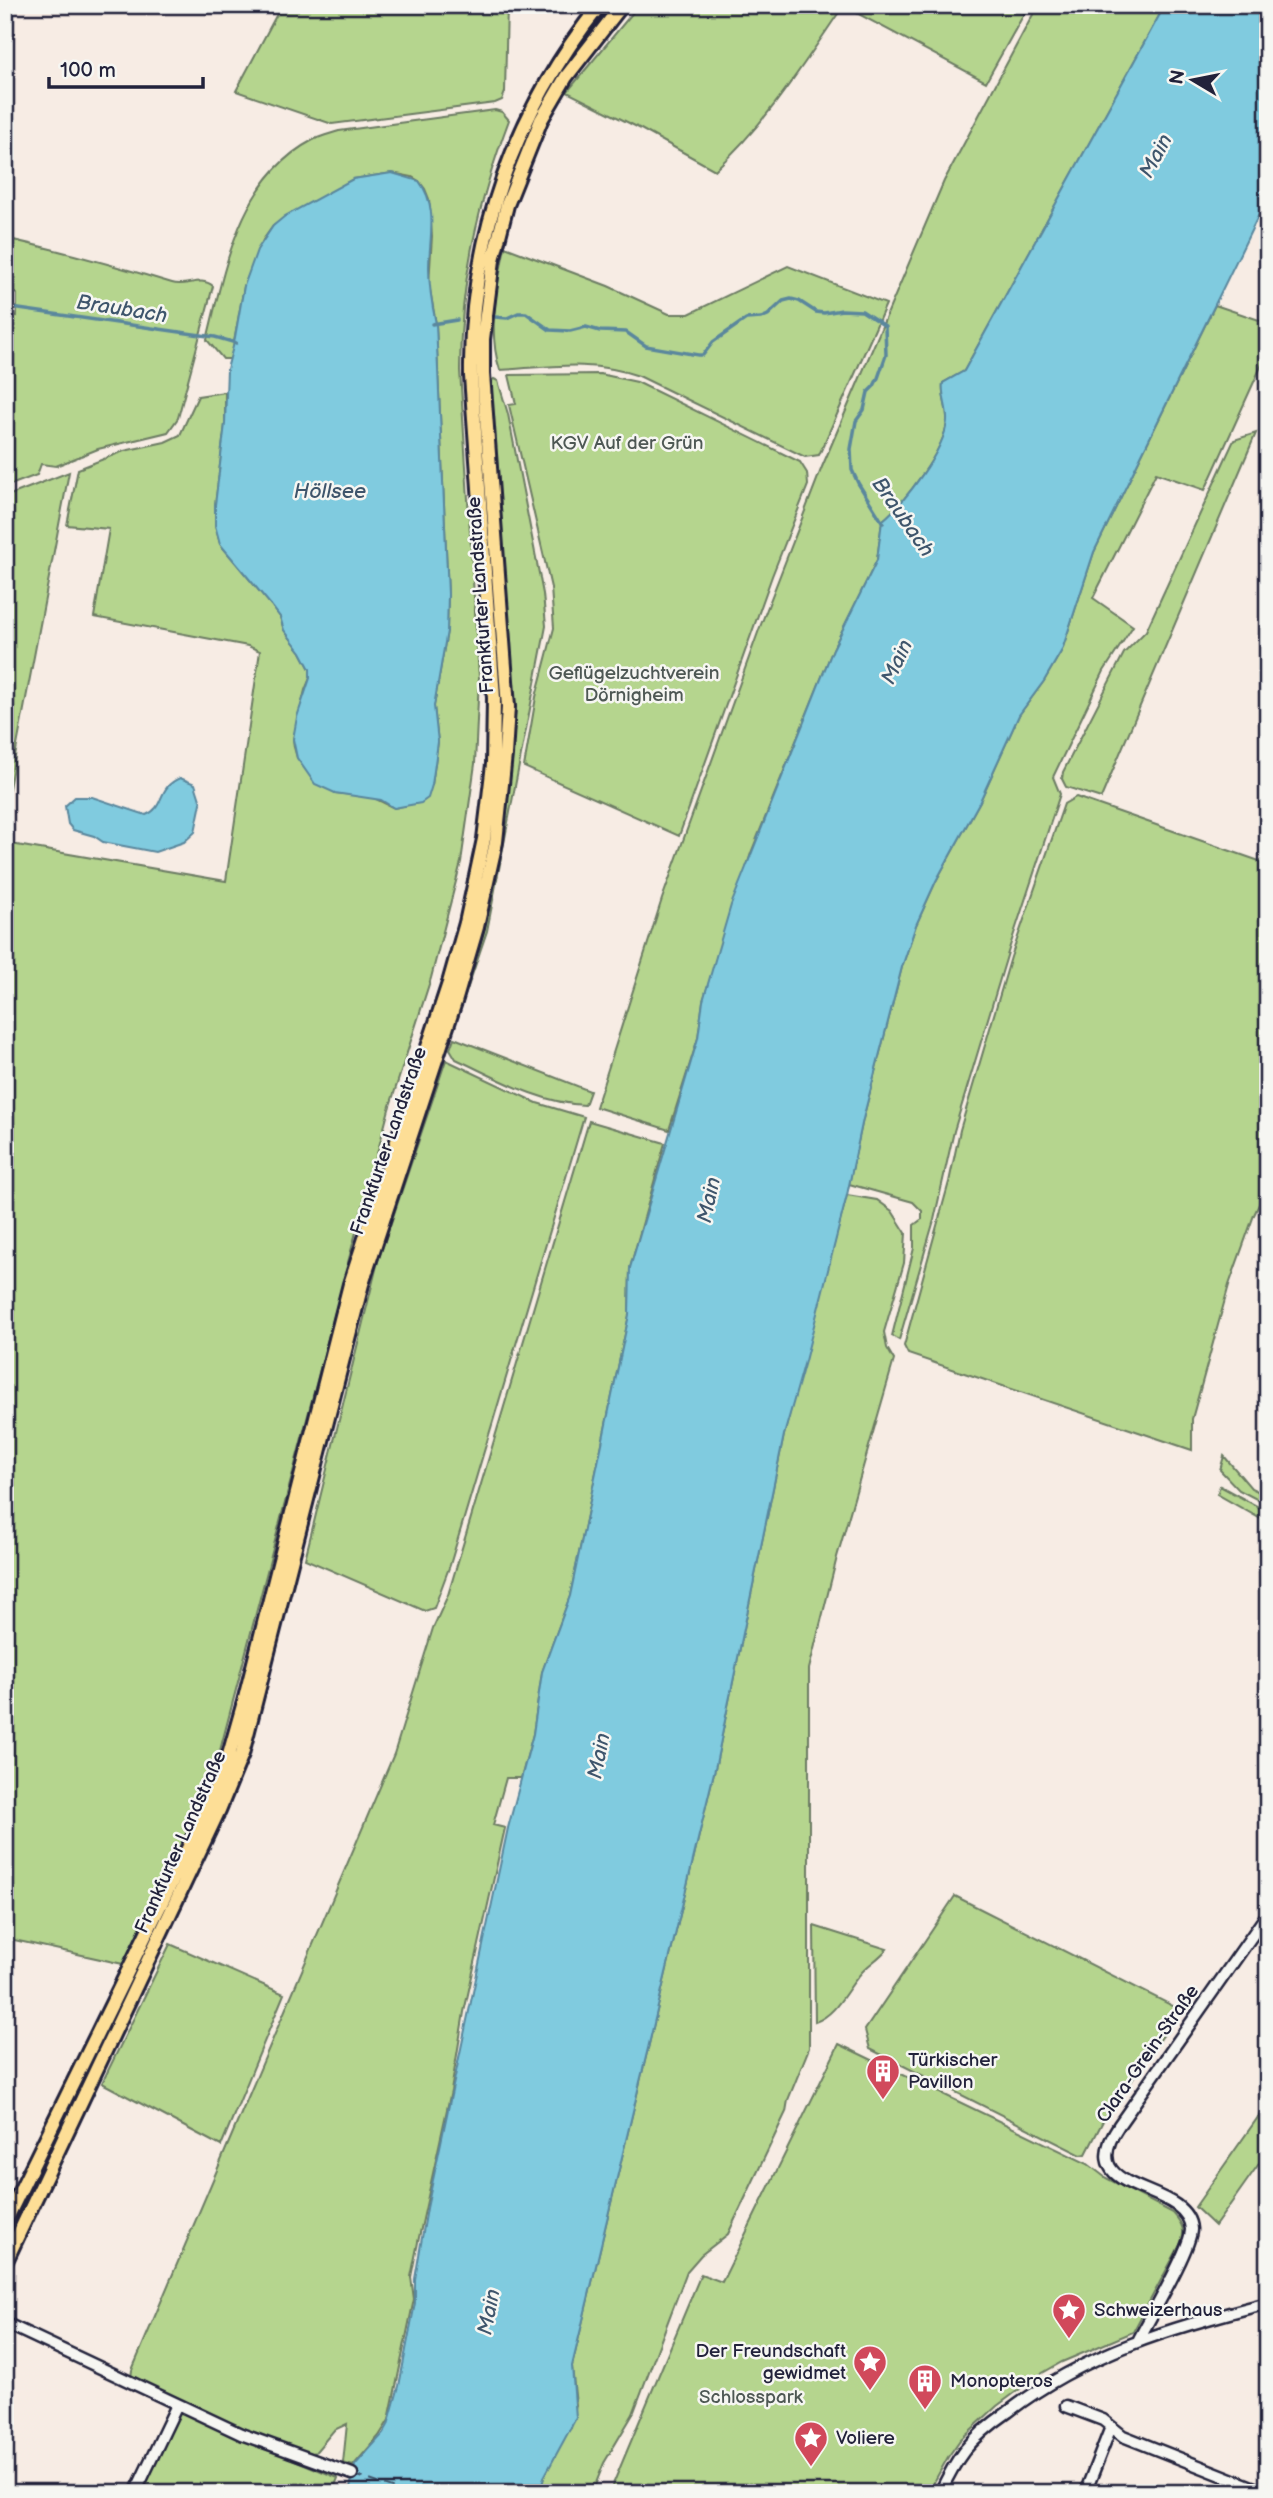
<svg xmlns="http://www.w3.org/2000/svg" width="1273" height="2498" font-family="'Balsamiq Sans',sans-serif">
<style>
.green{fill:#b5d58e;stroke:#6c7c64;stroke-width:2}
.water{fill:#80cbdf;stroke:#5a879d;stroke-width:2}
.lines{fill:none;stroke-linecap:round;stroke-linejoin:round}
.stream{stroke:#5a879d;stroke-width:3.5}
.ferry{stroke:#3e556c;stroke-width:2;stroke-dasharray:9 7;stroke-linecap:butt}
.minor-casing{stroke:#22223b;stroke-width:15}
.major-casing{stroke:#22223b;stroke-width:18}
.minor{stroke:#f6f6f2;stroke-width:10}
.major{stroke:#fdde96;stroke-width:12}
.labels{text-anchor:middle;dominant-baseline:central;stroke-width:5;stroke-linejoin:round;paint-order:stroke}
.park-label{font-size:19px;fill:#4e5854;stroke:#f6f6f2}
.street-label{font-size:19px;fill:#22223b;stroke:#f6f6f2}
.poi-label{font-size:19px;fill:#22223b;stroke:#f6f6f2;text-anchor:start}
.water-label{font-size:21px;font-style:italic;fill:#3e556c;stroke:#f6f6f2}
</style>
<rect width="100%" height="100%" fill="#f7ece4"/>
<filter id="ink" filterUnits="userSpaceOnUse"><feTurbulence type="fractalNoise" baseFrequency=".0143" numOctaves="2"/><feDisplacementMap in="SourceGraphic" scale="14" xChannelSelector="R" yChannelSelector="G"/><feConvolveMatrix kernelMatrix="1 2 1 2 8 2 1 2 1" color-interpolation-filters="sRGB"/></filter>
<g filter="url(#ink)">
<!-- green -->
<path class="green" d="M332,5H507L505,92L502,100L495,103L332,124L236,91L278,12Z
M639,5H844C804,63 767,123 715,170L639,128L567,92Z
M852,5H1029L986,82L849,9Z
M1038,5H1165L964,371L943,383C941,396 948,408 947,421C945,450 904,503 882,521L877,560L833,649L751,853L703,1001L698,1038L669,1130L596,1107L662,899L760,627L822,467L944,181Z
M495,110L502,112L509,120C478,203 460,281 460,370L479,677L475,764L461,862L431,978L389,1109L351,1251L217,1762L209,1786L123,1964L5,1938V843L226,881L260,651L248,646L94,617L109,529L67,525L78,469L124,451L165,442L180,435L198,396L225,392V424L215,505V525L220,544L271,605L280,617L284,630L301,652L310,669V678L305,690L293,739L294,747L297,758L335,793L372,797L394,808L412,804L432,785L438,742L434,706L447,631L448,594L436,324L429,284L432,236L429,199L425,189L419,181L412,177L392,173L353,179L273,226L263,240L244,286L231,359H223L207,340C225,267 240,178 313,140C321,136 330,134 339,131Z
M5,238C62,251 117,266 172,283C187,288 200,275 213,286L178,418L168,432L98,449L56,466L41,464L37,475L5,487V314L17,316V294L5,288Z
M505,247L608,286L669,314H689L788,266L886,304L819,455L805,457L639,376C591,359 549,367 500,370C487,332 497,285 505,247Z
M1215,305L1268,323V351L1205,490L1156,473L1093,598L1133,626L1104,671L1053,777L1060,794L1009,949L954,1131L934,1220L899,1340L892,1336L914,1248V1225L922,1219V1211L913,1202L849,1184L863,1119L902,967L916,925L936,881L980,801L1019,715L1044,681L1062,650L1094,552Z
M600,374L637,382L800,462L807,473L808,485L772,576L679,836L524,767L536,697L554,628L551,588L509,405L516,404L509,375Z
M494,379L498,381L508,414L543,594L546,626L487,931L451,1037L449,1034L490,890L509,648L501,518L488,383Z
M1256,433L1101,798L1066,787L1062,779L1063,772L1124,653L1146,631L1234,440Z
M69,472L5,809V497Z
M1076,797L1268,864V1185L1254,1215L1229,1285L1192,1419V1450L908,1354L904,1346L949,1182L960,1130L1011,957L1064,804Z
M454,1038L590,1091L585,1105C539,1103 497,1078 456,1059L450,1049Z
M446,1060L537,1103L584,1117L450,1565L434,1608L425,1611L305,1559L378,1261Z
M589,1121L665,1143L630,1268L629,1315L570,1596L542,1672L533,1734L521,1778H506L493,1825L505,1828L464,2012L451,2091L418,2242L411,2277L414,2299L389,2420L379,2436L353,2466L343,2463L347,2424L334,2430L313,2455L213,2417L131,2378L132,2370L394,1754L433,1628L448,1595Z
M847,1195L877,1200L892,1211L906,1233L904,1263L884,1332L887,1348L894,1360L837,1557L809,1669V2048L788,2100L786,2112L728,2234L701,2255L687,2271L633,2414L604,2463L592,2493H540L544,2477L566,2434L571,2428L576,2405L572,2366L716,1764L784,1435Z
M1224,1456L1251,1488L1268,1496V1505L1239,1490L1220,1470Z
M1220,1486L1268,1512V1523L1217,1494Z
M955,1896L1181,2010L1104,2119L1086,2154L1081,2155L870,2049L865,2030Z
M814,1926L887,1949C880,1957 874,1961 866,1968C848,1984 839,2014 815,2022Z
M170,1944L284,1994L221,2146L102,2083Z
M839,2044L1088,2164L1106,2178L1173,2213C1183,2224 1186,2232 1180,2245L1133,2332L1062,2362L1039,2375L997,2406L960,2440L948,2457L928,2493H618L611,2489L701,2274L722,2282Z
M1268,2103V2151L1215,2226L1195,2207Z
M170,2408L338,2478L332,2493H132Z"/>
<!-- water -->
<path class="water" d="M1165,5H1268V196L1094,552L1062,650L1044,681L1019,715L980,801L936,881L916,925L902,967L863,1119L847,1195L805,1361L784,1435L716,1764L572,2366L576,2418L544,2477L540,2493H349L355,2465L383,2434L388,2425L399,2386L415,2303V2279L427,2208L508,1828L533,1734L542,1672L570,1596L629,1315L630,1268L698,1038L703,1001L731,905L833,649L877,560L882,521C904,503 945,450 947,421C948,408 941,396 943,383L964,371Z
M392,173L419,181C439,208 429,237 429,268C429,287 432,305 436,324L448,594L447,631L434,706L438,742L432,785L428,798L421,803L394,808L381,800L335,793L315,784L297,758L293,739L297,717L310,678V669L301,652L284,630L280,617L271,605L220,544L215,525V505L225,424L227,369L234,343L244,286L257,250L273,226L285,216L353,179Z
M180,778L195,784L201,803L195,832L184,842L155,852L103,842L94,836L73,830L68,824L65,806L75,797H92L146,815C166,807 156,788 180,778Z"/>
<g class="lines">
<!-- stream -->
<path class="stream" d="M5,307L215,337L236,343
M495,317L507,318L518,313H526L550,330L570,331L586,327L600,331L626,332L646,346L698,355H703L713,342L746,319L761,318L768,315L783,301L791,299L799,301L816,312L824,313L842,310L862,311L885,326L886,355L878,378L874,386L868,392L864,410L856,421L851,449L852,470L858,483L883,523
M432,324L457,320"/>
<!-- ferry -->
<path class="ferry" d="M355,2475L407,2493"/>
<!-- minor casing -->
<g class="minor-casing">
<path id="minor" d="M5,2323L241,2434L352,2474
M1138,2341C1148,2321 1192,2247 1191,2229C1187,2179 1070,2198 1119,2125L1268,1913
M1066,2406L1103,2420L1123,2436L1267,2493
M135,2493L177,2405
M940,2493C947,2478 954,2464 964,2451C976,2436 992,2423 1008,2412C1084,2353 1176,2326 1268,2303
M1085,2493L1111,2427"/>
</g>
<!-- major casing -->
<g class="major-casing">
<path id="major" d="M5,2222L200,1824L227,1762L244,1702L350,1284L449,983L466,923L484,839L493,764L494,698L471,376C469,240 514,112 600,5
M5,2263L219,1810L242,1754L362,1284L455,1002L477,927L496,842L505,755L508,707L483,374V339L493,260L507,205L541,120L566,77L622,5"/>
</g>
<!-- minor -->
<use href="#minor" class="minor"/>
<!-- major -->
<use href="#major" class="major"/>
</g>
</g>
<!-- icons -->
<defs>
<g id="building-pin" transform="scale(1.75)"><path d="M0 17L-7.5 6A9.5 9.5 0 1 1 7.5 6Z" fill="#d1495b" stroke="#f6f6f2"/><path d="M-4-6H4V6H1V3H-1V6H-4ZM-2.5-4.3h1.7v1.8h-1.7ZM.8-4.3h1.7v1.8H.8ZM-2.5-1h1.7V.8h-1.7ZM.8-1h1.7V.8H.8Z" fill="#fff"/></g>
<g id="sight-pin" transform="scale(1.75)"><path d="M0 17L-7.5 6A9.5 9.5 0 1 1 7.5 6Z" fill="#d1495b" stroke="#f6f6f2"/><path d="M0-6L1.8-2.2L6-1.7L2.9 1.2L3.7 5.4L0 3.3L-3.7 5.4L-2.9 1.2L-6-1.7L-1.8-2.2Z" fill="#fff"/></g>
</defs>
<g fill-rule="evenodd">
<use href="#building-pin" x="883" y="2071"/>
<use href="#sight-pin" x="1069" y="2310"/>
<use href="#sight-pin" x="870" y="2362"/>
<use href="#building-pin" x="925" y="2381"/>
<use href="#sight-pin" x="811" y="2438"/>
</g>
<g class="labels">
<!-- park labels -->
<g class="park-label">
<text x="627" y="443">KGV Auf der Grün</text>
<text x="634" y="673">Geflügelzuchtverein<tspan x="634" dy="22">Dörnigheim</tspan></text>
<text x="751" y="2397">Schlosspark</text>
</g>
<!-- street labels -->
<g class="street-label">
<text transform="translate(481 595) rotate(-94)">Frankfurter Landstraße</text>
<text transform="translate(389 1141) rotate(-71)">Frankfurter Landstraße</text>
<text transform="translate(181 1842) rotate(-66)">Frankfurter Landstraße</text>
<text transform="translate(1148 2054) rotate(-55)">Clara-Grein-Straße</text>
</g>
<!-- poi labels -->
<g class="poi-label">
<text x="908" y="2060">Türkischer<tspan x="908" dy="22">Pavillon</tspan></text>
<text x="1094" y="2310">Schweizerhaus</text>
<text x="846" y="2351" text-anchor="end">Der Freundschaft<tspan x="846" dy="22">gewidmet</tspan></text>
<text x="950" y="2381">Monopteros</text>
<text x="836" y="2438">Voliere</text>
</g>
<!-- water labels -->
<g class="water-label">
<text transform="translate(1156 156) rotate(-62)">Main</text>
<text transform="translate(122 309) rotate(9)">Braubach</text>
<text x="330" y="491">Höllsee</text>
<text transform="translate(903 517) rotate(55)">Braubach</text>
<text transform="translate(897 662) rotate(-65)">Main</text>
<text transform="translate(709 1200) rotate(-78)">Main</text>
<text transform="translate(599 1756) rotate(-79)">Main</text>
<text transform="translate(489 2312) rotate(-79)">Main</text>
</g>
</g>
<!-- margin -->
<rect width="1273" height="2498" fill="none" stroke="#f6f6f2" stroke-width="28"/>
<rect x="14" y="14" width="1245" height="2470" fill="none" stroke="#22223b" stroke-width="2.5" filter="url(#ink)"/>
<!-- north arrow -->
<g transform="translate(1193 80) rotate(280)" stroke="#f6f6f2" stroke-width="5" paint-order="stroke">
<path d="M0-5L12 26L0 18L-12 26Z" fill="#22223b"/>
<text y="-10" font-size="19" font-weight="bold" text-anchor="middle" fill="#22223b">N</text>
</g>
<!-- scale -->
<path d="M49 77v10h154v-10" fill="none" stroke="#22223b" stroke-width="3.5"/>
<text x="60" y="77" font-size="21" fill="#22223b" stroke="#f6f6f2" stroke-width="5" paint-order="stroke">100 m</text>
</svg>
